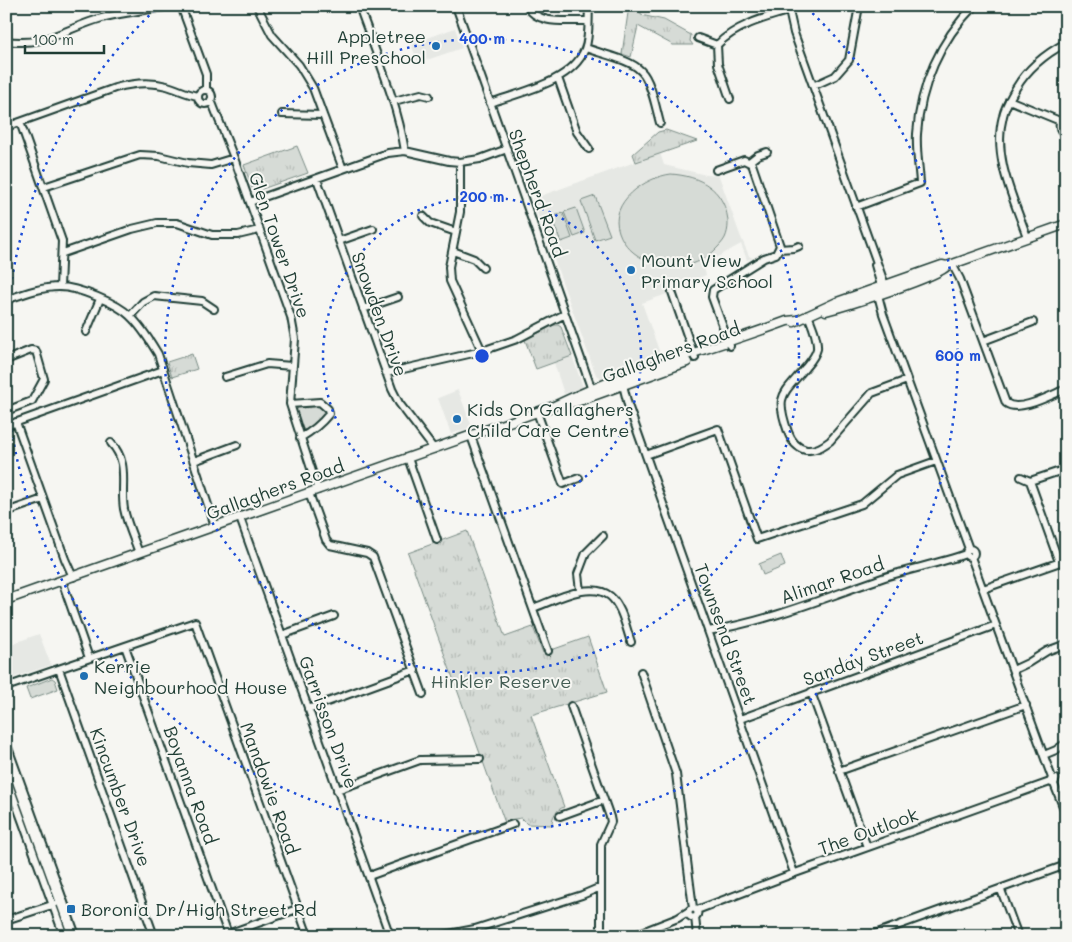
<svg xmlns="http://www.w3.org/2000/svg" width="1072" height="942" font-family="Mali,sans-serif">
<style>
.built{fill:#e6e8e4}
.park{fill:url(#park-tufts);stroke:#7a8c85}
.garden{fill:#d6dbd6;stroke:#7a8c85}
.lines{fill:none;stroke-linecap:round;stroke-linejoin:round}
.minor-casing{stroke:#1f3d34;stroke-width:10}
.tertiary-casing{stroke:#1f3d34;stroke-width:11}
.primary-casing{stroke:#1f3d34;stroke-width:14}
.minor{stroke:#f6f6f2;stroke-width:6}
.tertiary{stroke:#f6f6f2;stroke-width:8}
.primary{stroke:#f6f6f2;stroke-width:10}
.ring{fill:none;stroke:#1d4ed8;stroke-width:2.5;stroke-dasharray:2.5 5}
.poi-dot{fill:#1f6fb2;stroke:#f6f6f2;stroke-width:2}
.labels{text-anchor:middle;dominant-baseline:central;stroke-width:4;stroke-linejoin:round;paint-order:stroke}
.poi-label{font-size:18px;fill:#1f3d34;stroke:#f6f6f2;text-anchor:start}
.street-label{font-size:18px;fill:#1f3d34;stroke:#f6f6f2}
.park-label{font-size:18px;fill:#445d54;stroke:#f6f6f2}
.centre{fill:#1d4ed8;stroke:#f6f6f2;stroke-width:2.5}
.ring-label{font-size:15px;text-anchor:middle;font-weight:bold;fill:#1d4ed8;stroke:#f6f6f2;stroke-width:4;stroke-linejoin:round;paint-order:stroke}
</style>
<defs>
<pattern id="park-tufts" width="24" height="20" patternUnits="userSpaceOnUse" patternTransform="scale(1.25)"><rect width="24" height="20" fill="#d6dbd6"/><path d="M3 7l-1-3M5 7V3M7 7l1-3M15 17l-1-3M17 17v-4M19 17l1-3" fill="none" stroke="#b7bdb8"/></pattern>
</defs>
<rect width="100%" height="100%" fill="#f6f6f2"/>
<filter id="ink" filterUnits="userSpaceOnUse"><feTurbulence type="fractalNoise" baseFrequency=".02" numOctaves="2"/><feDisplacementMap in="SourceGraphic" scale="10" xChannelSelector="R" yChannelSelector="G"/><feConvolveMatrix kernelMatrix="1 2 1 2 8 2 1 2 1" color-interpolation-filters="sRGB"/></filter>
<g filter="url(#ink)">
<!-- built -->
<path class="built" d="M455,28L462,48L418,63L411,44Z
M660,153L664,165L706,175L719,176L740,235L749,256L753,258L747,260L741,244L703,265L706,275L696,279L697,283L642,303L662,359L604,379L596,375L532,199Z
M572,356L583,387L564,394L554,363Z
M458,390L472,427L451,434L438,398Z
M39,634L51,665L6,680V646Z"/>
<!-- park -->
<path class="park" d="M629,6H641V15L664,20L691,35L690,41L693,45H673L638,26L631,57L622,54Z
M666,130L697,141L636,162L633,154L658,132Z
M297,146L308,173L259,190L252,188L244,165Z
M554,325H558L561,327L572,356L536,369L525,340Z
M192,354L197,369L172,377L167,362Z
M320,405L323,408L324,416L306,430L300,428L296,412L298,407Z
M467,531L505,637L533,627L543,653L588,637L607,692L531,715L564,807C556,810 552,816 552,825L527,824L521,818L509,820L505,823L408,553Z
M52,678L55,680L58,689L30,699L26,688Z"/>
<!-- garden -->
<path class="garden" d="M671,174C684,175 699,178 710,187C724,197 733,221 725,238C723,242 719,246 715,250C708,257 699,262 689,265C663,271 628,259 619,232C608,202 646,177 671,174Z
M595,196L610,235L595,240L581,201Z
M576,208L585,233L574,237L564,212Z
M563,213L572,238L561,242L551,217Z
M781,555L785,566L763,575L759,564Z"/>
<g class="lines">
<!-- minor casing -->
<g class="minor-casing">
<path id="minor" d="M181,6L206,74V90
M257,6L272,35L299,65L313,88L343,169
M359,6C376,54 397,101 405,151
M456,6L592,390
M527,6C538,26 568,20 588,21
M788,6L794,33L885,285
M698,38L717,45
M6,41C46,47 66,28 102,18C124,12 148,10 171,6
M586,48C601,54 630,59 641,71C651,80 656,109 660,123
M558,78L577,132L589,149
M813,86L835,76L849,60L859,6
M198 97a7 7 0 1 1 14 0a7 7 0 1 1-14 0Z
M730,99L718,64L717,45C735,26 763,18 788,11
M211,100L234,158L291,317L295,339L290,404L318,490
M1009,100L1060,121
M394,101L421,94L429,96
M490,103C521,92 572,82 585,49C590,37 588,19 589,6
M282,114L323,115
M1066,117C1057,121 1058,130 1066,135
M20,122L62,241L60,287
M6,127L115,88C133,83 149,81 167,86C178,89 186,94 198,96
M460,162V212L449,267L450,281L482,351
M749,162L758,155L767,152
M716,170L744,160L752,164L780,246L776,254L764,258L713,290L712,297L730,346
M317,179L392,389L399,403L434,449
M44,187L140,155L159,156L188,163L211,165L234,158
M250,202L388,153L405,151L449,161L460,162L480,159L507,149
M856,207L920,183C919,167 916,150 917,134C920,86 940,40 974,6
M423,216L430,223L456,232
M1027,237C1014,199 992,157 1003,116C1005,106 1011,97 1016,88C1028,68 1045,54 1066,43
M339,241L373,229
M779,249L794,248L799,246
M453,251L474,259L483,268
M63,253L132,229L157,223H177L212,235H238L259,230
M952,264L960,279L1006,403C1019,413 1051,395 1066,389
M875,265L881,286
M672,292L695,358
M878,295L883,314L969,549
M6,300C23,294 41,287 59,287C78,287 117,303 130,316C142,327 150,341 158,354L215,526
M363,309L398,297
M808,315C812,325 818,338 817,349C815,357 810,362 805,368C782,396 775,395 788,432C791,440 797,448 806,450C816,451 823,446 830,441L872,393L907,380
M130,316L143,302L154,296L202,301L214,309
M86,332L100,299
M983,341L1033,322
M6,360L31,350L36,351L44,379L32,401L6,411
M386,373L482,351L517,339L565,314
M225,377L267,364L292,366
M623,385L628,405L794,873
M290,404L320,402L328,409L329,414C321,424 311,432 300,438
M537,412L563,484L579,478
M16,422L65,559L73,577
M6,426L163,370
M471,436L548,651
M111,443C130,463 120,485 124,509C127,524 134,539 139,553
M646,455L718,429L757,539L862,504L897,475L936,461
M408,458L437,540
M194,461L237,445
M1021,477L1030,481
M309,493L326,540L330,545L367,553L373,557L423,694
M6,512L43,499
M240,518L390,936
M966 553a4 4 0 1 1 8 0a4 4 0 1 1-8 0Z
M971,557L1052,778
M1059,562L1030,481L1066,469
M62,581L89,658
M983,589L1066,560
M580,591L578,574L586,553L603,536
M533,608C553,601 591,580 610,596C622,606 626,628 631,642
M708,631C771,621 829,596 888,576C914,568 940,563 966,554
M282,635L334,616
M125,646L228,934
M59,669L154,936
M1013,670L1028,663L1047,651L1066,644
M641,672L676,774L693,908
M6,687L195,622L308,936
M811,692L867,847
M571,706L610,817L611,822L601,844V936
M308,709L415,670
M740,719L996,625
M1044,755L1056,750L1066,743
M839,771L1026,705
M6,776L64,936
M1054,784L1050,782L1052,778L1056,779L1054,784L1066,814
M337,790L420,760L480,759
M560,816L604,800
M369,876L513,824
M1001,890L1018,936
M688.5 913a4.5 4.5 0 1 1 9 0a4.5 4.5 0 1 1-9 0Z
M697,910L784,877L1050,782
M695,917L697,936
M6,920L55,904
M222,936L297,909
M438,936L475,929L582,895L596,889H601
M632,936L678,918L689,911
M869,936L1066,865"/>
</g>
<!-- tertiary casing -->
<g class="tertiary-casing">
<path id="tertiary" d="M826,311C845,306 939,277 947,266
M794,322L837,302L942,265L947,266L1066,224
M566,404L579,401L687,362
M6,600L554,406C628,370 710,350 787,321L797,320"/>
</g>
<!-- primary casing -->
<g class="primary-casing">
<path id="primary" d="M6,748L74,936"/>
</g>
<!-- minor -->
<use href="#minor" class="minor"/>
<!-- tertiary -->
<use href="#tertiary" class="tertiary"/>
<!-- primary -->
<use href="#primary" class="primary"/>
</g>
</g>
<!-- distance rings -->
<g class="ring">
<circle cx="482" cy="356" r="159"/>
<circle cx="482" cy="356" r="317"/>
<path d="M6 339A476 476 0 0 1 157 8M807 8A476 476 0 1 1 6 373"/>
</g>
<!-- markers -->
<g class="poi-dot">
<circle cx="436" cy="46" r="5"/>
<circle cx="631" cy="270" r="5"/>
<circle cx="457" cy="419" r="5"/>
<circle cx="84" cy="676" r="5"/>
<rect x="66" y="904" width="10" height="10" rx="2.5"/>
</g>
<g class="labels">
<!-- poi labels -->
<g class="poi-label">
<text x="426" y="36" text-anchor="end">Appletree<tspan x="426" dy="21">Hill Preschool</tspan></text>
<text x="641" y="260">Mount View<tspan x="641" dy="21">Primary School</tspan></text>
<text x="467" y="409">Kids On Gallaghers<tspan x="467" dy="21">Child Care Centre</tspan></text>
<text x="94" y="666">Kerrie<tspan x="94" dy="21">Neighbourhood House</tspan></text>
<text x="81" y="909">Boronia Dr/High Street Rd</text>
</g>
<!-- street labels -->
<g class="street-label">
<text transform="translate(538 193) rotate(70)">Shepherd Road</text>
<text transform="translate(280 245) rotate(71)">Glen Tower Drive</text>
<text transform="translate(380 314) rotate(70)">Snowden Drive</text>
<text transform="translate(671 352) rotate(-20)">Gallaghers Road</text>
<text transform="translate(275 489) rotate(-20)">Gallaghers Road</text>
<text transform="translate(832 580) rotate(-19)">Alimar Road</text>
<text transform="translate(726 634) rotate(70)">Townsend Street</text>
<text transform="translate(863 658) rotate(-20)">Sanday Street</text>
<text transform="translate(329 722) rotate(70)">Garrisson Drive</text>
<text transform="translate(191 785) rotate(70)">Boyanna Road</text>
<text transform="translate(270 788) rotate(70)">Mandowie Road</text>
<text transform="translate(121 797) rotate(70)">Kincumber Drive</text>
<text transform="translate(868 831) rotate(-20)">The Outlook</text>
</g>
<!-- park labels -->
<g class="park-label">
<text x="501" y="681">Hinkler Reserve</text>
</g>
</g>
<circle cx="482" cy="356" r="8" class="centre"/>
<g class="ring-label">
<text x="482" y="44">400 m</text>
<text x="482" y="202">200 m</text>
<text x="958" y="361">600 m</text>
</g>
<!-- margin -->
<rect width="1072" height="942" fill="none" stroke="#f6f6f2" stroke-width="25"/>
<rect x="12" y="12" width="1047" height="917" fill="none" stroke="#1f3d34" stroke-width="2" filter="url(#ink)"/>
<!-- scale -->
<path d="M25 45v8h79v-8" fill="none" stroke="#1f3d34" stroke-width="2.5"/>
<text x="32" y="45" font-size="15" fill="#1f3d34" stroke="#f6f6f2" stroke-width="4" paint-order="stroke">100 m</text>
</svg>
